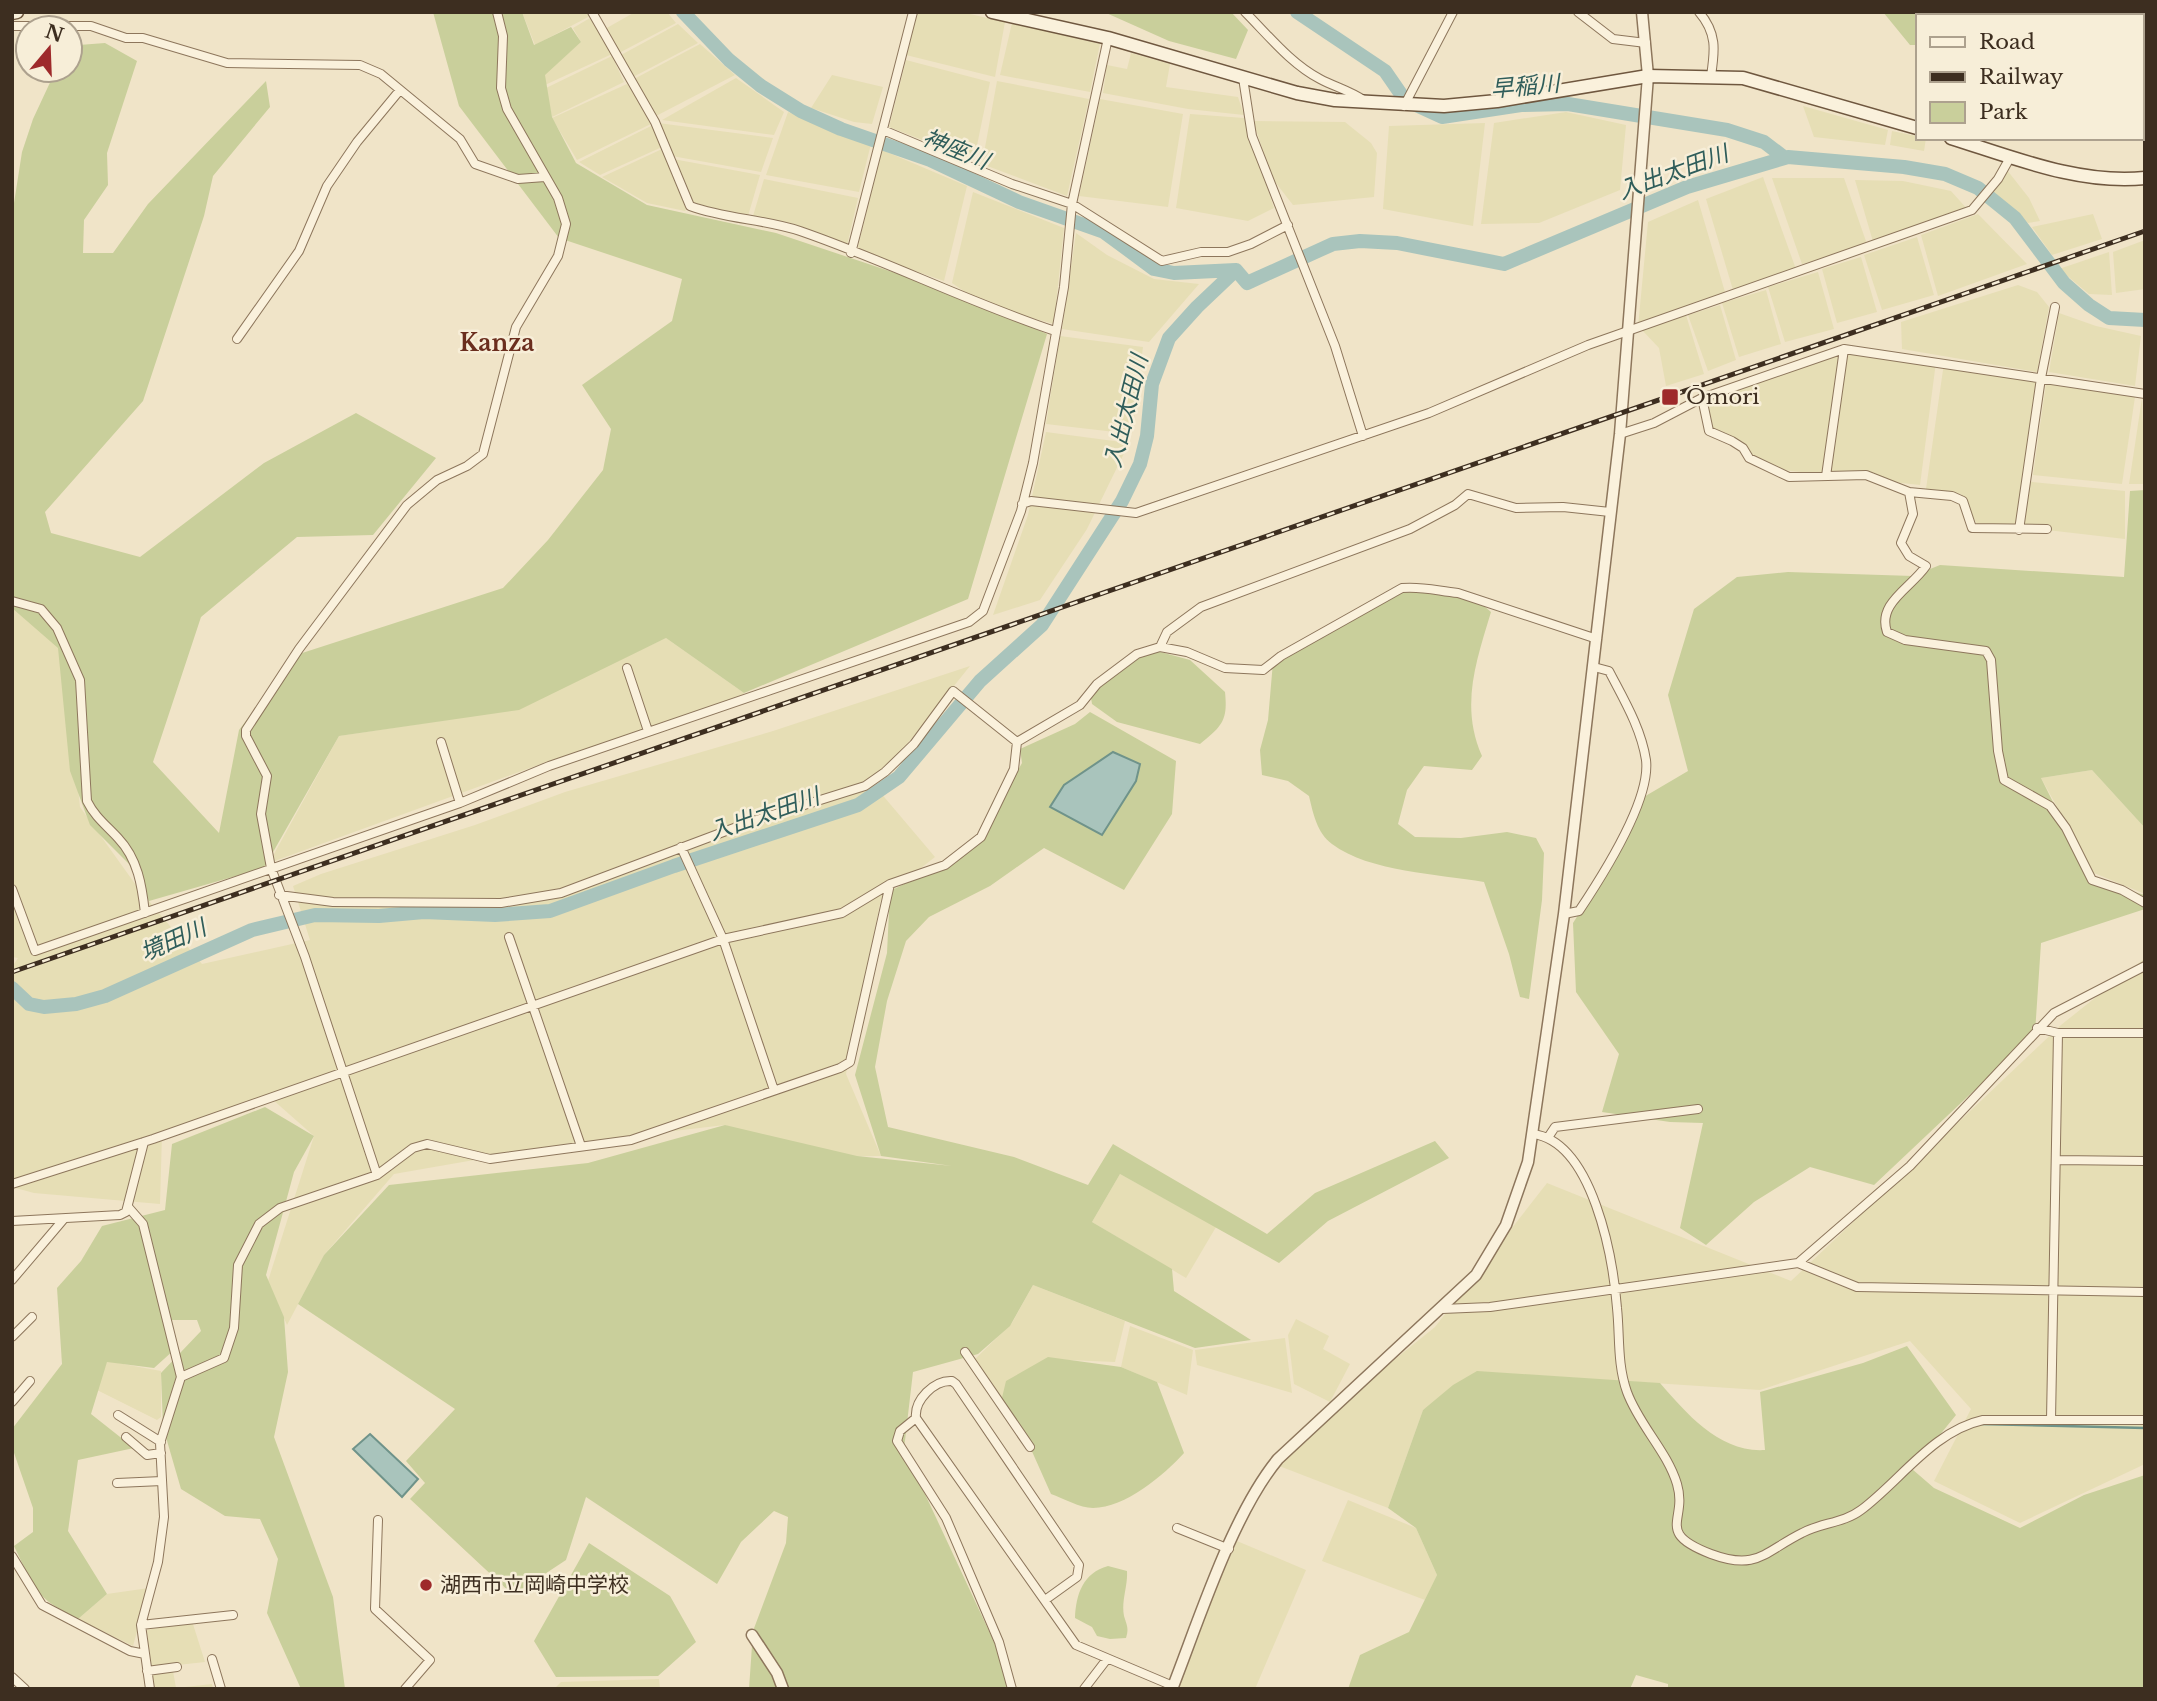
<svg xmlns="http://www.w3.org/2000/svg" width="2157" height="1701" font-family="'Libre Baskerville','Noto Sans JP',serif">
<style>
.farmland{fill:#e6deb5}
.green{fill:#c9cf9b}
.water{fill:#a9c4bc;stroke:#6f938a;stroke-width:2}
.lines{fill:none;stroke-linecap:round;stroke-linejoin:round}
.stream{stroke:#6f938a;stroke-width:2.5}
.river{stroke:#a9c4bc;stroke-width:14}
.minor-casing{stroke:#8d765c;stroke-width:10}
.tertiary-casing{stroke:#8d765c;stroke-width:13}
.secondary-casing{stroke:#6f573f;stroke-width:15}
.minor{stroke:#faf1dc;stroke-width:8}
.tertiary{stroke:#faf1dc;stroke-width:10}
.secondary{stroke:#faf1dc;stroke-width:12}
.rail-casing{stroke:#3d2e20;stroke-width:5}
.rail{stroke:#f7eed8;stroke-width:2.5;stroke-dasharray:8;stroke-linecap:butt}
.poi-dot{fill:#9e2a2b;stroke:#f7eed8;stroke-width:2.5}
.labels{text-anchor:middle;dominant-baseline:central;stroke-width:5;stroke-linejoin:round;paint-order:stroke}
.poi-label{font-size:21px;fill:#3d2e20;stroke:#f7eed8;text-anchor:start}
.water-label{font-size:23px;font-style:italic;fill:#2f5d5a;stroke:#f7eed8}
.neighbourhood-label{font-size:23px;font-weight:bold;fill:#6b2e1e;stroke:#f7eed8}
</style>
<rect width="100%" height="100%" fill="#f0e4c8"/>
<!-- farmland -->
<path class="farmland" d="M522,12H587L590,16L535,45Z
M635,12H667L676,23L619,53L605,29Z
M917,12H961L1005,22L995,77L906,55Z
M2017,12H2080V16H2017Z
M2145,16V81H2141V31Z
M590,18L612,54L545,85V74L581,42L573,28Z
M1012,23L1100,44L1090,92L1000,75Z
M678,24L698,43L633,77L621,55Z
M700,44L735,75L656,116L634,79Z
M1131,53L1170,64L1166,87L1238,97L1244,115L1188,109L1103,93L1107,65L1127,69Z
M612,56L624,82L552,117L546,88Z
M906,60L990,82L974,160L889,127Z
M832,75L883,87L872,124L854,122L811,108Z
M736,78L784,112L774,135L662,120Z
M997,81L1089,99L1067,196L982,164Z
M627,84L653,123L577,160L552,118Z
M1100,99L1183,114L1168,207L1079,196Z
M1803,106L1888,130L1885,145L1814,137Z
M788,112L871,144L859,192L766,175Z
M1566,112L1626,125L1620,190L1539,223L1481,224L1494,123Z
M1190,114L1244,118L1274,208L1248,221L1176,208Z
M1253,121L1345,122L1371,143L1377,153L1374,197L1293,205L1272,178Z
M658,123L773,138L761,172L672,156Z
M1485,123L1473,226L1383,209L1389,126Z
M653,125L662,147L600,175L579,162Z
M1892,131L1926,138L1924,151L1890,145Z
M662,149L687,208L685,211L647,203L602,177Z
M882,150L967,186L944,281L857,251Z
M673,159L760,175L748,216L719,214L692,203Z
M2007,170L2029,198L2040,221L2028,223L1993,192Z
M1763,177L1797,272L1733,290L1706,199Z
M1772,178H1844L1868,247L1802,264Z
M764,179L858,198L846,250L798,226L753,216Z
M1855,180L1903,181L1951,191L1969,211L1874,245Z
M973,192L1064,228L1054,324L984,305L952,283Z
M1698,200L1725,292L1638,327L1648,222Z
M1978,214L2027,264L1938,296L1921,235Z
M2093,214L2102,239L2052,255L2032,227Z
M1076,233L1107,255L1154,279L1199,284L1149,342L1062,329Z
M1917,237L1934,295L1882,310L1864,255Z
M2145,240V289L2116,293L2113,252Z
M2109,252L2112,295L2089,294L2059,269Z
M1861,257L1877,312L1837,323L1822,269Z
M1818,272L1834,329L1785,342L1768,287Z
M2018,285L2037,292L2049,307L2037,372L1902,349L1901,322Z
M1766,290L1781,344L1739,357L1722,303Z
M1720,305L1736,360L1708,371L1688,315Z
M2059,313L2096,326L2141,336L2135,386L2049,372Z
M1686,315L1704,374L1666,386L1659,348L1642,330Z
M1060,336L1143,347L1132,434L1046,424Z
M1844,349L1936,362L1920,485L1773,469L1743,448L1709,431L1703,402Z
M1944,363L2041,378L2023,481L2125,491V539L2030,528H1979L1961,494L1926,489Z
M2046,384L2135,397L2122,484L2033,475Z
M2142,398L2145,484H2129Z
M1046,432L1129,443L1087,529L1040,600L993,615L1028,515Z
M12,603L63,644L80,807L138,888L202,964L310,940L293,886L321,874L475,825L565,792L773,731L970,666L874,785L935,857L881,899L846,1074L881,1156L797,1157L725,1125L571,1143L394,1174L324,1255L287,1325L268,1281L314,1136L272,1099L162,1134L160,1204L34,1193L12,1187V967L18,958L12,957Z
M666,638L744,693L741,700L541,764L269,863L339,736L512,710Z
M2092,770L2145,828V894L2094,873L2041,778Z
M2145,958V1464L2020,1523L1934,1481L1971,1409L1910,1341L1760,1390L1484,1372L1423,1410L1388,1508L1274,1464L1332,1410L1435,1327L1547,1183L1791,1281L2061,1025Z
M1120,1174L1216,1227L1186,1278L1092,1222Z
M1033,1285L1125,1321L1115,1362L1045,1359L1000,1406L974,1360L1012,1323Z
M1296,1319L1329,1336L1323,1349L1350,1364L1330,1402L1294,1384L1288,1335Z
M1130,1326L1193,1350L1187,1395L1121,1367Z
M1285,1338L1292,1393L1197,1365L1195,1350Z
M107,1361L161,1371V1417L157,1420L97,1390Z
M1348,1500L1416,1528L1437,1575L1425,1600L1322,1561Z
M1237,1541L1306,1570L1255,1689H1172Z
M149,1588L133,1646L78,1619L107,1594Z
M192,1621L205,1662L150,1668L147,1630Z
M173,1671L176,1688L212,1684L213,1689H154L151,1673Z
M659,1679L660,1689H554L561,1682Z"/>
<!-- green -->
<path class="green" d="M433,12H522L534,45L571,27L581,42L545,75L552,117L576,163L647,205L776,233L961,295L1047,334L968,599L744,693L666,638L519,710L339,736L264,868L149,901L129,864L90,825L70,771L58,648L12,608V216L22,152L33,119L54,74L58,70H70V56L79,45L105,43L137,61L107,153L108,185L84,220L83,253H113L148,204L266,81L270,107L213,176L204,216L143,401L45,512L51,533L140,557L264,463L356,413L436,458L373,535L297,537L201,617L153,762L219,833L239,730L296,655L503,588L548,540L603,470L611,429L582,385L672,321L682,279L559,238L459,106Z
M1104,12H1231L1248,30L1236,59L1169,41Z
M1883,12H1949L1947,16H1917V45H1910Z
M2145,490V828L2092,770L2041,778L2092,880L2145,895V909L2041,943L2035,1033L1874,1185L1810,1167L1754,1202L1706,1245L1680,1228L1703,1123L1670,1122L1602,1112L1619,1054L1576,992L1573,923L1613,860L1637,801L1688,771L1668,695L1694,609L1737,577L1788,572L1913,576L1940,565L2124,577L2130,491Z
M1402,588L1477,600L1491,612C1476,662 1460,706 1482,756L1472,770L1424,766L1407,790L1398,824L1415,837L1461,838L1507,832L1536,838L1544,853L1542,900L1529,999L1520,997L1509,954L1484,882C1439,874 1369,872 1332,844C1317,833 1313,813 1309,796L1288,781L1262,775L1260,750L1268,720L1273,662Z
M1153,650L1190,660L1225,692C1228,721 1222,726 1200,744L1117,722L1092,704L1090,692L1116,666Z
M1090,712L1176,761L1172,814L1124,890L1044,848L990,886L929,917L906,941L887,1001L875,1067L888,1127L1014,1157L1088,1185L1113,1144L1267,1234L1315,1193L1435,1141L1449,1158L1328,1221L1279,1263L1120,1174L1092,1222L1172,1269L1174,1291L1251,1340L1195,1348L1033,1285L1010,1326L978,1354L913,1372L904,1449L1016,1689H749L753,1631L786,1543L788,1517L774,1511L741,1542L717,1584L586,1497L566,1560L513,1595L410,1499L425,1483L406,1461L455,1409L298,1304L324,1255L389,1185L588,1163L725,1125L857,1156L952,1166L881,1156L855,1075L887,953L890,891L959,857L985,829L1022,763L1020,749L1075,724Z
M265,1107L314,1136L294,1172L266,1275L284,1317L288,1372L274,1437L333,1597L345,1689H301L267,1613L278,1559L260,1519L225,1516L181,1489L163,1427L161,1373L201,1331L197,1320H169L174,1350L154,1368L107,1362L91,1414L134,1448L78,1460L68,1531L107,1594L78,1619C34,1597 35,1589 14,1546L33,1532V1508L12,1447V1429L62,1364L57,1288L81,1261L102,1226L165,1210L172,1144Z
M1907,1346L1956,1415L1912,1469L1934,1488L2020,1528L2084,1495L2145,1475V1689H1668V1684L1636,1675L1630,1689H1348L1360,1655L1409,1632L1437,1575L1416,1528L1388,1508L1423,1410L1453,1385L1477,1371L1660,1383C1687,1414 1720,1453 1765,1450L1760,1392L1863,1363Z
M1048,1357L1121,1367L1157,1382L1184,1453C1164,1475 1125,1508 1093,1508C1080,1508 1063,1498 1051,1494L1030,1447L1000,1406L1006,1381Z
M589,1543L670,1596L696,1642L658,1676L556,1677L534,1641Z
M1108,1566L1127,1571C1128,1586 1121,1601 1124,1616C1127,1626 1129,1628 1126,1638L1110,1639L1097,1636L1092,1627L1075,1618C1076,1594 1083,1573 1108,1566Z"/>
<!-- water -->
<path class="water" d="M1113,752L1140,764L1136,781L1102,835L1050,807L1064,785Z
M370,1434L418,1479L402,1497L353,1449Z"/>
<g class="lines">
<!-- stream -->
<path class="stream" d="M1980,1424L2145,1428"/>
<!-- river -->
<path class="river" d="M683,12L729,60L761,86L801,111L841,129L930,160L1019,202L1104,232L1154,269L1174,273L1236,270
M1297,12L1385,71L1405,100L1442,117L1521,105L1568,104L1727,130L1764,142L1785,158
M1236,270L1247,283L1333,244L1360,241L1397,243L1504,264L1687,187L1788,157L1904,167L1945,174L1978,188L2015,218L2064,283L2089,305L2109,318L2145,320
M12,988L29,1004L44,1007L76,1004L105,996L252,930L315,915L379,916L424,912L495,915L550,911L674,866L858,805L899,777L980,681L1042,625L1122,501L1140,464L1147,436L1152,384L1169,338L1197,307L1236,270"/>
<!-- minor casing -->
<g class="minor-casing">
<path id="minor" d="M592,12L655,122L690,206C725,219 764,219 800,231C887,261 968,302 1055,331
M1245,12C1268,35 1291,64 1320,79C1335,87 1351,91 1365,101
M1578,12L1613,39L1646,43
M1699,12C1717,33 1715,50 1711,76
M12,26H91L126,38H143L227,63L360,65L381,74L460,139L475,164L518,179L545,177
M1243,78L1252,136L1335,346L1363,436
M1404,106L1453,12
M883,130L1012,184L1072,204L1162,261L1201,252H1228L1251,244L1288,225
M851,253L913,12
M237,339L299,251L327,186L357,142L400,90
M1702,398L1709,431L1732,441L1743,448L1749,458L1789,477L1866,475L1909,492L1952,496L1963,501L1972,528L2047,529
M1620,434L1654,423L1702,398L1844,349L2145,394
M1826,476L1844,349
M1909,492L1913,514L1901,543L1909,556L1926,566C1911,588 1877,603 1887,632L1905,640L1986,651L1991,660L1998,751L2004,780L2050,806L2066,828L2092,880L2122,890L2145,903
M1022,504L1031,501L1136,513L1429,413L1588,345L1972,210L1998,179L2011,156
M2019,530L2041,378L2055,307
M12,601L41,609L57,628L80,680L87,801C95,817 106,825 118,838C138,859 142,886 145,913
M1160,647L1167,632L1201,607L1410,529L1455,505L1468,494L1516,508L1563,507L1610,512
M627,668L648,731
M441,742L460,803
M681,847L723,939L774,1090
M12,889L35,951L460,803L549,766L969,622L983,611L1021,511L1033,463L1064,287L1072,204L1108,38
M279,895L333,902L501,903L561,893L750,822L865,786L885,772L914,744L953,691L1017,742
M1564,914L1579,911C1601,878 1651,801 1646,760C1641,728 1624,700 1609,671L1594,667
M509,937L581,1146
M2037,1028L2058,1033H2145
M1533,1134C1593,1142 1613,1258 1617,1308C1620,1336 1617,1364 1627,1392C1639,1425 1667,1451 1677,1484C1688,1521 1654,1532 1711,1554C1757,1571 1764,1552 1802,1533C1820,1523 1844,1523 1861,1510C1900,1481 1933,1431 1983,1420H2145
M1549,1136L1555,1127L1698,1109
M2056,1160L2145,1161
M377,1175L305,957L271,868L261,814L267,776L246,736V730L299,649L407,505L437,480L467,466L483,454L516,327L558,256L566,224L558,198L507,109L501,88L503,36L497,12
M12,1184L153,1139L723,939L842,913L890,884L945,865L981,837L1014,769L1017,742L1080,705L1097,684L1137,654L1160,647L1187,652L1225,668L1263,670L1281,656L1402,588C1422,586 1438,591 1458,593L1597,639
M129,1208L143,1224L181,1377
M12,1221L120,1215L126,1212L144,1142
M1798,1263L1857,1287L2145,1292
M12,1280L63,1220
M1442,1309L1490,1307L1798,1263L1910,1166L2054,1013L2145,966
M12,1337L32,1317
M965,1352L1030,1447
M12,1402L30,1381
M118,1415L161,1442
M916,1418C914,1400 934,1380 952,1381L956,1384L1079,1565L1077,1577L1045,1600
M2051,1420L2058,1033
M126,1437L147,1455L161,1453
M117,1483L162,1481
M378,1520L375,1609L430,1660L405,1689
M1177,1528L1229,1549
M12,1556L42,1605L130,1651L145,1654
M141,1625L233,1615
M212,1659L221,1689
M147,1671L177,1667
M12,1677L25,1689
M150,1689L141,1625L158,1562L164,1517L160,1443L181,1377L224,1358L234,1328L238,1265L259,1224L280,1208L377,1175L413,1148L427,1144L490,1159L631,1140L840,1068L850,1062L890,884
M1012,1689L999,1642L946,1518L897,1441L900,1431L916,1418L1076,1645L1173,1686
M1084,1689L1107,1659"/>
</g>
<!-- tertiary casing -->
<g class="tertiary-casing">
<path id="tertiary" d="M752,1635L777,1673L783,1689
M1172,1689C1199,1620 1232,1515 1278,1459L1476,1275L1506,1225L1528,1162L1564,914L1620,434L1648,76L1642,12"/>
</g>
<!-- secondary casing -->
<g class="secondary-casing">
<path id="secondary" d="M992,12L1108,38L1297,93L1335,100L1444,106L1497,101L1648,76L1743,78L1917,128
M12,13L17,12
M1951,138C2012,157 2080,185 2145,178"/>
</g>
<!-- minor -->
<use href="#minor" class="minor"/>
<!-- tertiary -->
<use href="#tertiary" class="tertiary"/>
<!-- secondary -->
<use href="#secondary" class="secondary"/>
<!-- rail casing -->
<g class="rail-casing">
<path id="rail" d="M12,972L2145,231"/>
</g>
<!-- rail -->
<use href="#rail" class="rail"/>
</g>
<!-- markers -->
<g class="poi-dot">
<rect x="1661" y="388" width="18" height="18" rx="3.5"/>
<circle cx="426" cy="1585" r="7"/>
</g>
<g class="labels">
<!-- poi labels -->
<g class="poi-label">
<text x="1686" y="397">Ōmori</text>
<text x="440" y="1585">湖西市立岡崎中学校</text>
</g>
<!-- water labels -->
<g class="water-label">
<text transform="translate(1525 86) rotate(-5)">早稲川</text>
<text transform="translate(956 149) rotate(22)">神座川</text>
<text transform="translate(1673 172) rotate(-20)">入出太田川</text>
<text transform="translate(1126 411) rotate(-76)">入出太田川</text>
<text transform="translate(764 814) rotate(-19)">入出太田川</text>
<text transform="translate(173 940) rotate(-24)">境田川</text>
</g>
<!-- neighbourhood labels -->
<g class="neighbourhood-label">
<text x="497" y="343">Kanza</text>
</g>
</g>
<!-- border -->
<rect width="2157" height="1701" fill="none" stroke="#3d2e20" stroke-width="28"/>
<!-- legend -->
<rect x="1916" y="14" width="228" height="126" fill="#f7eed8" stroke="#ada18e" stroke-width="2"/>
<rect x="1930" y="37" width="35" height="10" fill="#faf1dc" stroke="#ada18e" stroke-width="2"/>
<text x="1979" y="49" font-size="21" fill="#3d2e20">Road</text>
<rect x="1930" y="72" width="35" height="10" fill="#3d2e20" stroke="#ada18e" stroke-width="2"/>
<text x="1979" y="84" font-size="21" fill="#3d2e20">Railway</text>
<rect x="1930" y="102" width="35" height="21" fill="#c9cf9b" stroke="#ada18e" stroke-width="2"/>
<text x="1979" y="119" font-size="21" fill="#3d2e20">Park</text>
<!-- north arrow -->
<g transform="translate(49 49) rotate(19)"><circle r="33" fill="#f7eed8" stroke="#ada18e" stroke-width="2"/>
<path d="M0-5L12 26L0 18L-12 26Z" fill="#9e2a2b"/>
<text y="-10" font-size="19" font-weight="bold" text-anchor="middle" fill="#3d2e20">N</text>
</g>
</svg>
